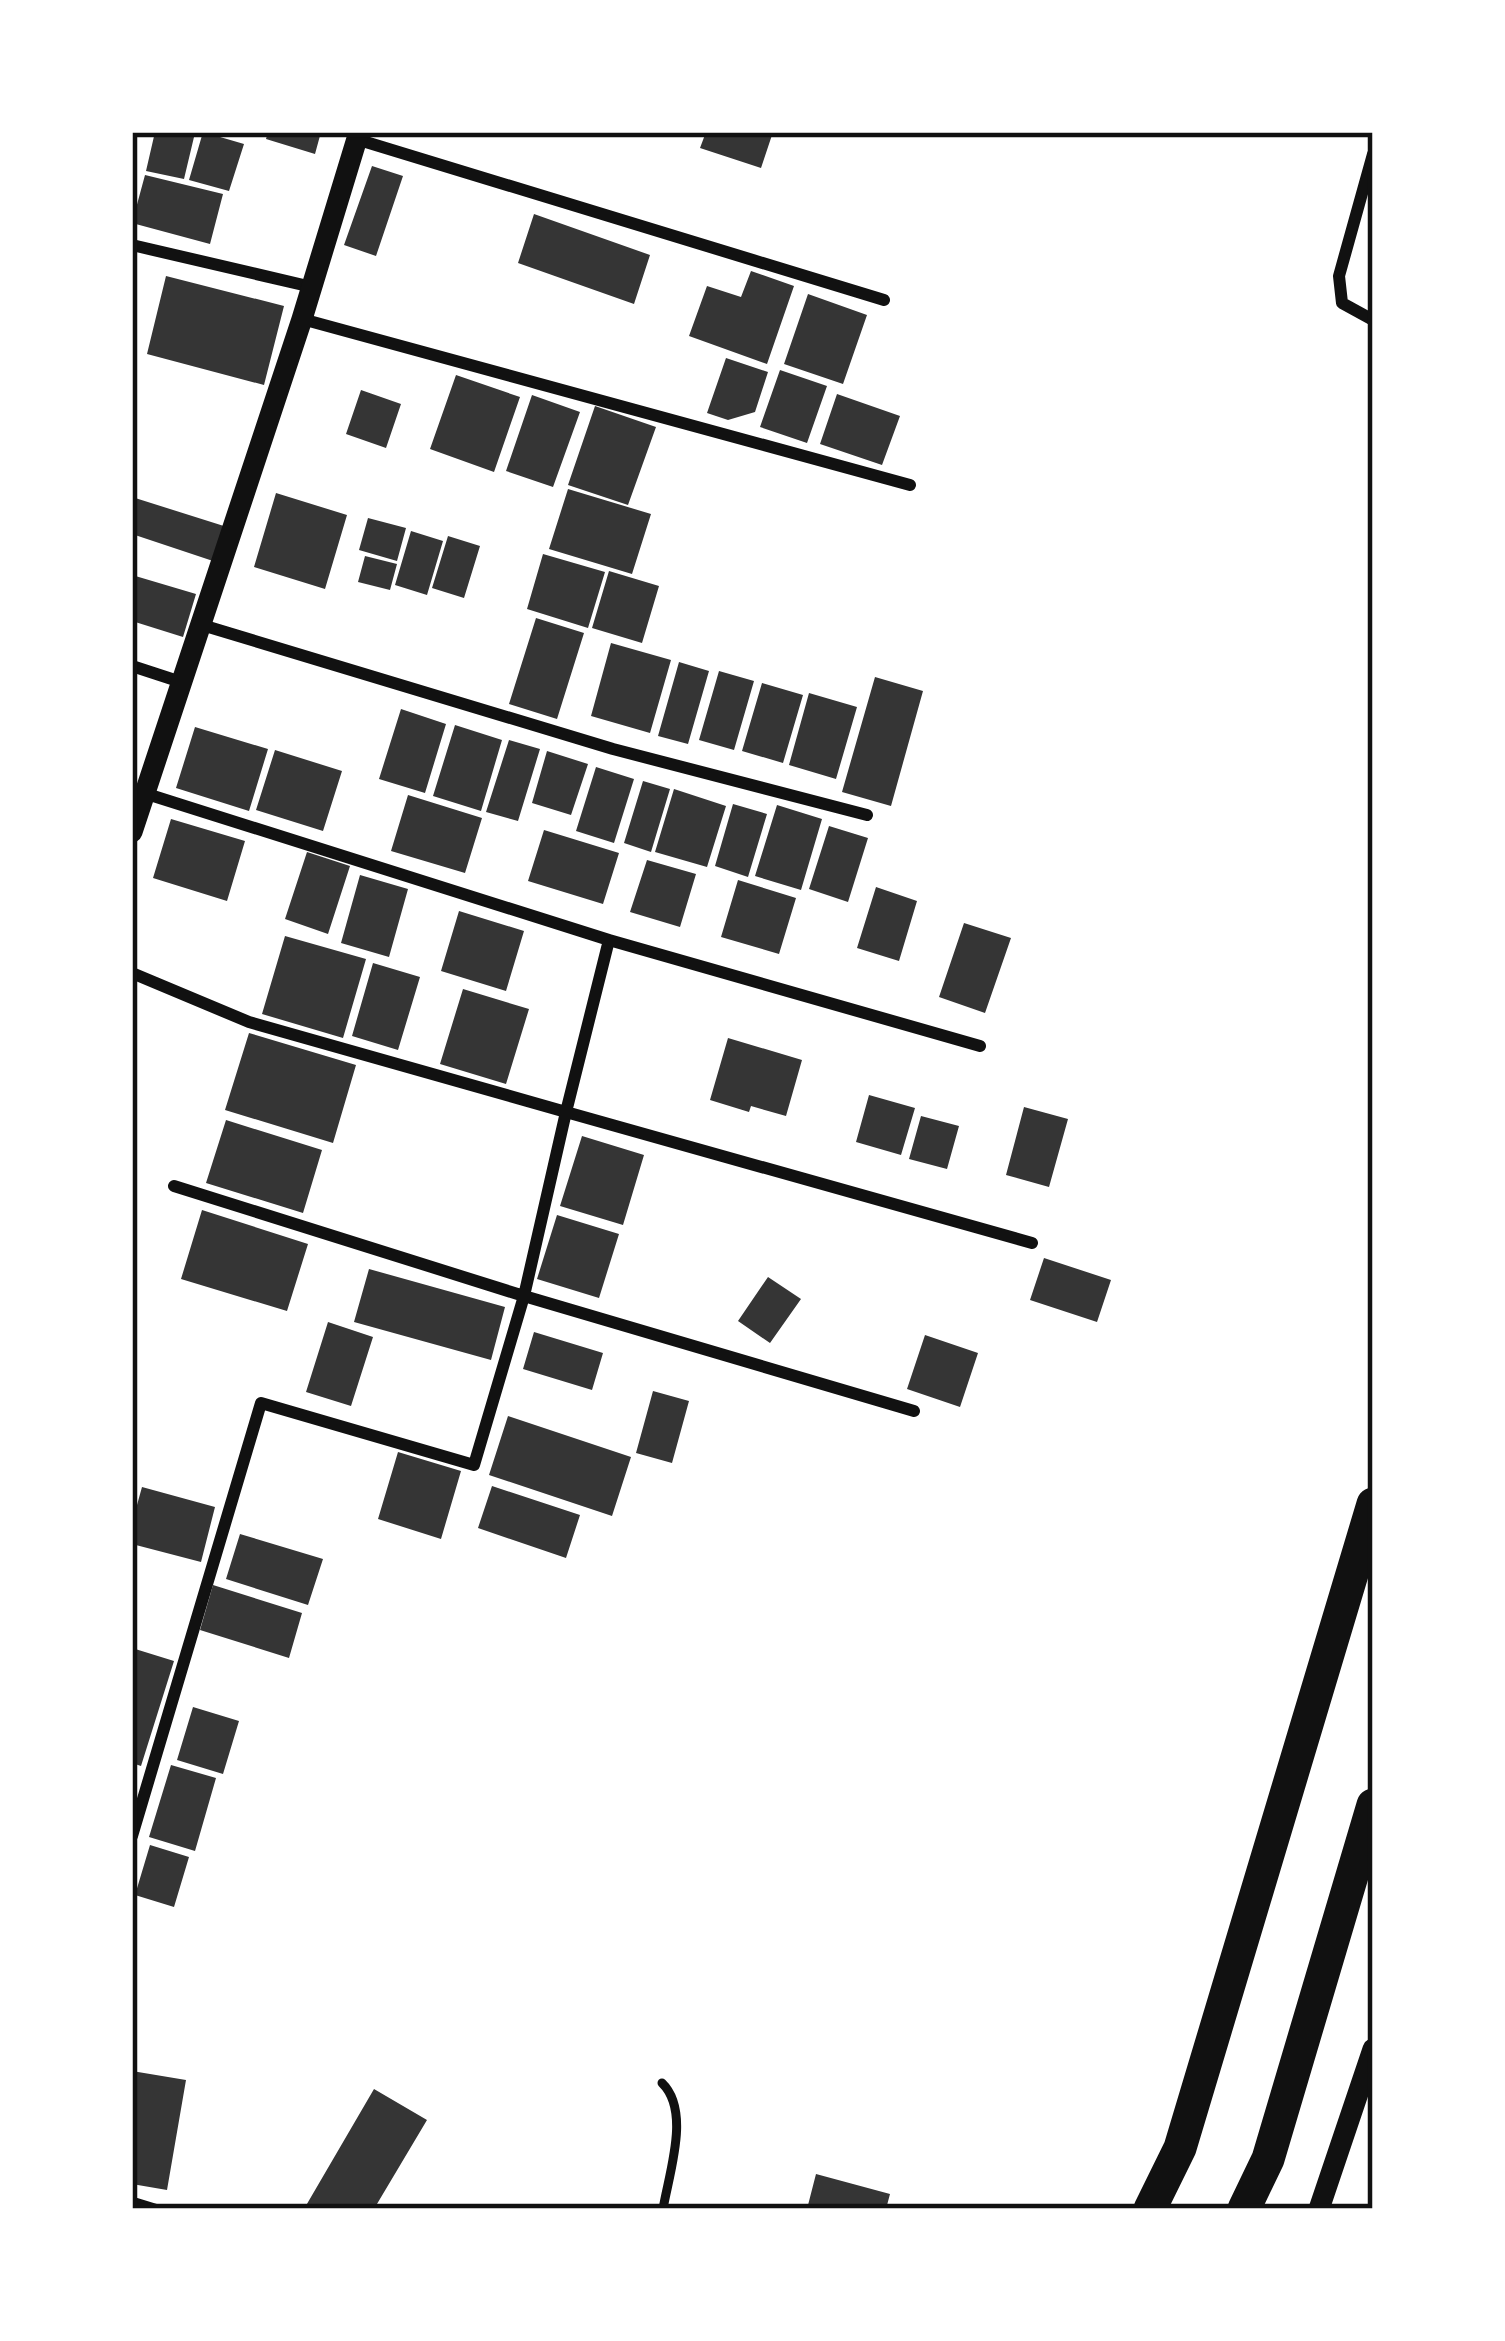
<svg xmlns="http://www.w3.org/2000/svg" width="1505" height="2341" font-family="Signika,sans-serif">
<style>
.building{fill:#353535}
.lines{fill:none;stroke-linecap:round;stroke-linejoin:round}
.service{stroke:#111;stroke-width:9}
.minor{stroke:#111;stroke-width:12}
.tertiary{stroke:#111;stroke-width:21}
.trunk{stroke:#111;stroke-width:33}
.neatline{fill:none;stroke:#111;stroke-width:4.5}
</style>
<rect width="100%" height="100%" fill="#fff"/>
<!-- building -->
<path class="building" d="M155,132L194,137L184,179L146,171Z
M203,132L244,144L229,191L189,180Z
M268,132H321L315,154L266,139Z
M706,132H773L761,168L700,148Z
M372,166L403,176L376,256L344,245Z
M145,175L223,194L210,244L132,223Z
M534,214L650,255L634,304L518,263Z
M751,271L794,286L767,364L689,336L707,286L741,297Z
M166,276L284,306L264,385L147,354Z
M808,294L867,315L843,384L784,364Z
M726,358L768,372L755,412L728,420L707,413Z
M780,370L827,386L807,443L760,427Z
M456,375L520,397L494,472L430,449Z
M361,390L401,404L386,448L346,434Z
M837,394L900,416L882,465L820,444Z
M532,395L580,412L553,487L506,471Z
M595,406L656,427L628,505L568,485Z
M568,489L651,514L632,574L549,549Z
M276,493L347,515L325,589L254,567Z
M132,497L227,527L216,562L132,534Z
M368,518L406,528L397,561L359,550Z
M411,531L443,541L427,595L395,585Z
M448,536L480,546L464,598L432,588Z
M543,554L605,572L588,628L527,609Z
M365,556L397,564L390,590L358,582Z
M609,571L659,586L642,643L592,628Z
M132,575L196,594L183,637L132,621Z
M536,618L584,633L557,719L509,704Z
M611,643L671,660L650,733L591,716Z
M679,662L709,671L688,744L658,736Z
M719,671L754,681L734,750L699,740Z
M875,677L923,691L891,806L842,792Z
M762,683L803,695L783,763L742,751Z
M809,693L857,707L836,779L789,765Z
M401,709L446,724L425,793L379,779Z
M455,725L502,740L481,811L433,796Z
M195,727L268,749L249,811L176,788Z
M509,740L540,749L518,821L486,812Z
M275,750L342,771L323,831L256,810Z
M547,751L588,764L571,815L532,803Z
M596,767L634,779L614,843L576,831Z
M643,781L670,789L651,852L624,843Z
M674,789L726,806L707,867L655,852Z
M408,795L482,818L465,873L391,851Z
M733,804L767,814L748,877L715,866Z
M777,805L822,819L801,890L755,876Z
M171,819L245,841L227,901L153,878Z
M829,826L868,838L848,902L809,889Z
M544,830L619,853L603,904L528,881Z
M307,852L350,866L328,934L285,919Z
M647,860L696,874L680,927L630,912Z
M360,875L408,889L389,957L341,943Z
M738,880L796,898L779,954L721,937Z
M876,887L917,901L899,961L857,948Z
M459,911L524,931L506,991L441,971Z
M964,923L1011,938L985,1013L939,997Z
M285,936L366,959L343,1038L262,1014Z
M373,963L420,977L398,1050L352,1036Z
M463,989L529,1009L506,1084L440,1064Z
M249,1033L356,1065L333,1143L225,1110Z
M728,1038L802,1060L786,1116L751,1106L749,1112L710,1100Z
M869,1095L915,1108L901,1155L856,1142Z
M1024,1107L1068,1119L1049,1187L1006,1175Z
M921,1116L959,1126L947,1169L909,1159Z
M226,1120L322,1150L303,1213L206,1183Z
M582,1136L644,1155L623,1225L560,1206Z
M202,1210L308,1244L287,1311L181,1279Z
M557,1215L619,1234L599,1298L537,1279Z
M1044,1258L1111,1280L1097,1322L1030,1300Z
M369,1269L505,1307L491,1360L354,1322Z
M768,1277L801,1299L770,1343L738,1321Z
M328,1322L373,1337L351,1406L306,1392Z
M534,1332L603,1353L592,1390L523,1369Z
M925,1335L978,1353L960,1407L907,1389Z
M653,1391L689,1401L672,1463L636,1453Z
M508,1416L631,1457L612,1516L489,1475Z
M398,1452L461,1471L441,1539L378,1519Z
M492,1486L580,1515L566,1558L478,1528Z
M142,1487L215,1507L201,1562L132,1544V1523Z
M240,1534L323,1559L308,1605L226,1579Z
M213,1585L302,1613L289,1658L200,1630Z
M132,1648L174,1661L141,1766L132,1763Z
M193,1707L239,1721L223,1774L177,1760Z
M171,1765L216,1778L195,1851L149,1837Z
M150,1845L189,1857L174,1907L135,1895Z
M132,2071L186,2080L167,2190L132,2184Z
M374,2089L427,2120L374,2209H304Z
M816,2174L890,2194L886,2209H807Z"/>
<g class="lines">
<!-- service -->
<path class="service" d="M662,2083C691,2111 669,2173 663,2209
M132,2201L158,2209"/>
<!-- minor -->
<path class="minor" d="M356,139L884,300
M1373,154L1339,276L1342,303L1373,320
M132,245L312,287
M302,319L910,485
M202,625L613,749L867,815
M132,666L181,682
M609,940L980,1046
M132,973L249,1022L566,1112L609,940L147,794
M174,1186L524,1296L914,1411
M132,1836L261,1403L474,1465L524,1296L566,1112L1032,1243"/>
<!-- tertiary -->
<path class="tertiary" d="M132,832L302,319L359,132
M1319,2209L1373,2049"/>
<!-- trunk -->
<path class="trunk" d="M1150,2209L1180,2148L1373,1504
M1244,2209L1268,2159L1373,1805"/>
</g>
<!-- border -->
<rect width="1505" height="2341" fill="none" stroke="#ffffff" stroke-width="270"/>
<rect x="135" y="135" width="1235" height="2071" class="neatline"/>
</svg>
